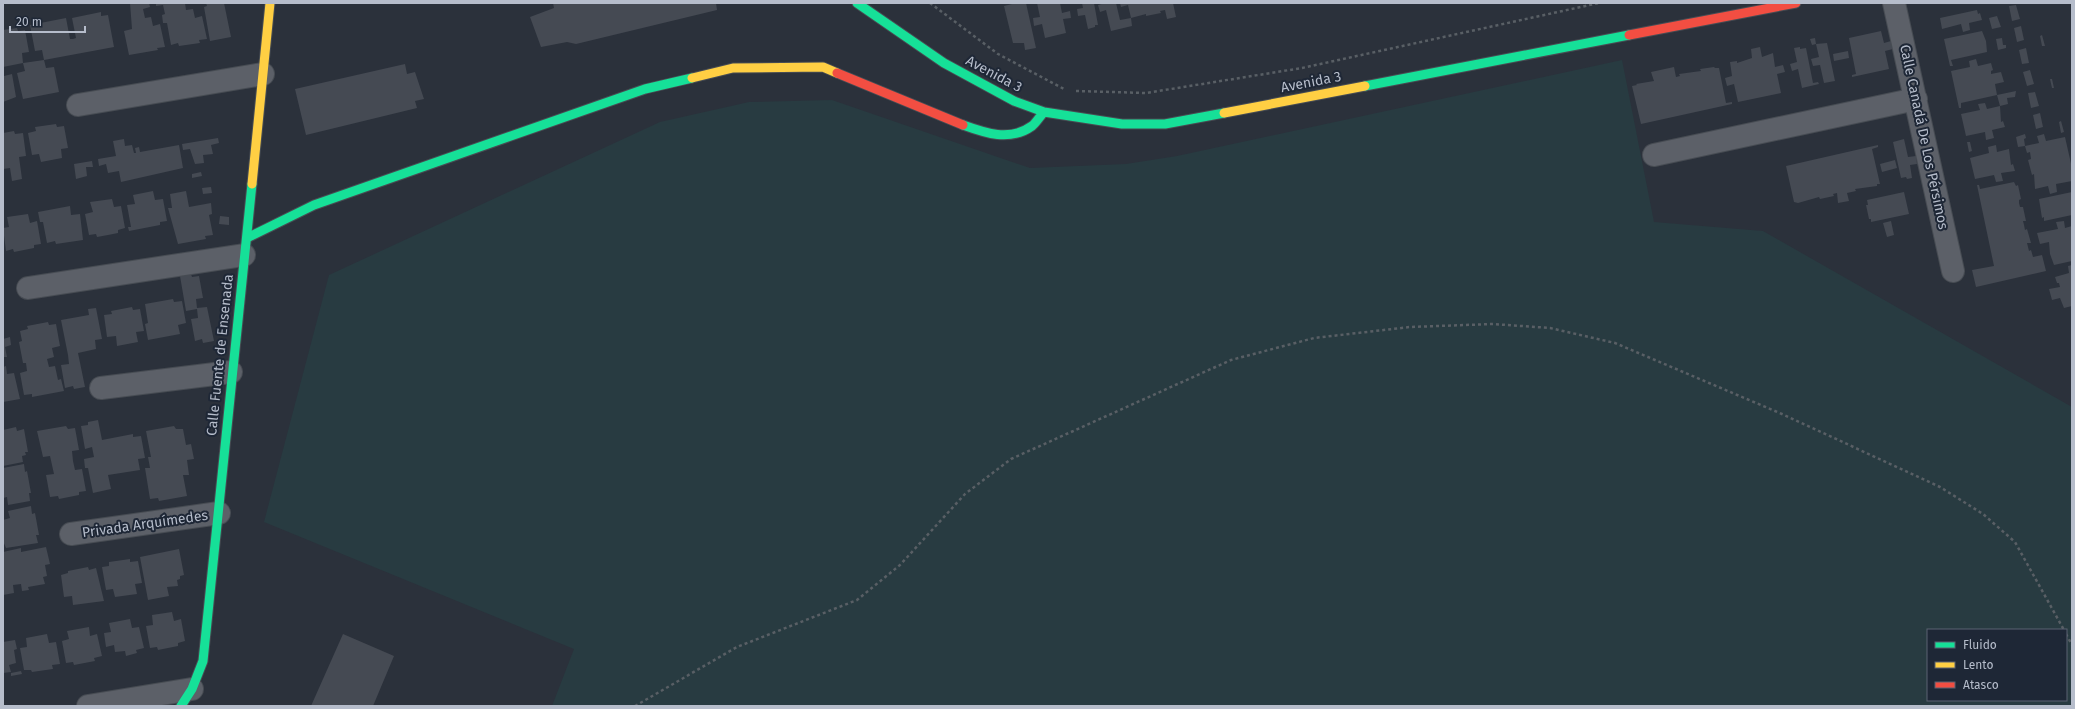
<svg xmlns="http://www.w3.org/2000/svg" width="2075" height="709" font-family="'Fira Sans',sans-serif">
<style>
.green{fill:#283b41;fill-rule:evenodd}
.building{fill:#454a53}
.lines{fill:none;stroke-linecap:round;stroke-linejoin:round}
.street-casing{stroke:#474c53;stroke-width:24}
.fast-casing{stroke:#474c53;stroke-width:11}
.slow-casing{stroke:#474c53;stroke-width:11}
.jam-casing{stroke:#474c53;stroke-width:11}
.path{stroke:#595f65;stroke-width:2.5;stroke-dasharray:3 3;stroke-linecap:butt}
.street{stroke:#5c6068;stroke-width:22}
.fast{stroke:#16e098;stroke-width:9}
.slow{stroke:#ffcf43;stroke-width:9}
.jam{stroke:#f24e42;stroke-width:9}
.labels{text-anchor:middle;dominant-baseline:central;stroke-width:4;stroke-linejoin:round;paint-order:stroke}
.street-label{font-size:14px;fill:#b6bdcb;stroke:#1e2736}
</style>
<rect width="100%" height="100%" fill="#2b313b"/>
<!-- green -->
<path class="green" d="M1622,60L1654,222L1763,231L2072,407V706H552L574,649L264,522L329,275L660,122L749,102L832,100L1030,168L1126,164L1177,156ZM1928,630H2066V700H1928Z"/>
<!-- building -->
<path class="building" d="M130,3H149L150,7L143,9L145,18L151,17L153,26L160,24L165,47L157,48L158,50L129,55L124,31L132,29Z
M156,3H185L186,10L193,9L195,18L202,16L207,39L199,40L200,43L179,46L178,43L171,45L167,23H163L162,15L165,14L163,5L156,6Z
M206,3H224L231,37L210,41L204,7L207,6Z
M553,3H716L717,10L576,44L567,42L541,47L530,17L554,8Z
M1016,3H1026L1036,48L1025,50L1024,43H1013L1004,6Z
M1037,3H1060L1062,13L1070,11L1071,18L1063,19L1066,33L1045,38L1042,24L1034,26L1033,18L1040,17Z
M1082,3H1094L1098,25H1095V27L1088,29L1085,15L1078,16L1077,9L1083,8Z
M1105,3H1116L1120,20L1131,18L1132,26L1111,31L1106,10L1100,12L1098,5Z
M1120,3H1173L1176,17L1167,19L1165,10L1160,11L1161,13L1146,16V14L1131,18L1128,5L1121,7Z
M2016,5L2020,19L2012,21L2009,6Z
M1977,10L1978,14L1980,13L1982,20L1969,23L1970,30L1963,32L1961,24L1942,29L1940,18Z
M101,12V16L108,15L114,47L44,60L46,68L54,67L59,92L23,99L17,73L25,71L23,63L44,60L42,50L35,51L30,25L66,18L70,39H73L76,38L72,18Z
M1997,16L2001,27L1992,29L1989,18Z
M2021,26L2024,40L2017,42L2014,28Z
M17,28L18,31L25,30L29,52L22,53L23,63L3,67V30Z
M1881,31L1884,43L1891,41L1893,49L1885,51L1889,69L1852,77V75L1856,74L1849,38Z
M1982,31L1986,41L1987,52L1951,60L1953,66H1950L1944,39Z
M2042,35L2045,46H2042L2040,36Z
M1815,38L1816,44L1812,45L1810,39Z
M2002,38L2003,45H2006V48L1998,50L1996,39Z
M1827,43L1835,81L1824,83L1820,65L1813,66L1811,59L1819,57L1816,44Z
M1760,47L1762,57L1773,53L1775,67L1783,65L1785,72L1777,74L1781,93L1738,102L1734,84L1727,86L1725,78L1732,76L1730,62L1737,61V63L1752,58L1751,49Z
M1800,47V49L1806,48L1813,83L1818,82L1819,84L1802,88L1798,69L1792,71L1790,64L1797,62L1794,48Z
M2026,48L2029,63L2022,64L2019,50Z
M1848,51L1849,58L1834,61L1833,54Z
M1976,59L1978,66L1991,63L1993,70L1991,71V74L2001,72L2004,82L1995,84L1997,95L1961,103V108H1959L1951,71L1970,67L1969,61Z
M405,64L407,74L415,72L424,99L415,101L417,108L306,135L295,89Z
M1674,67L1676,77L1680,76L1679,74L1701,71L1700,69L1714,67L1715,68H1719L1726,103L1732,102V104L1641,124L1632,86L1637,85L1636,84L1654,81L1651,72Z
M2030,70L2034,84L2027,86L2023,72Z
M3,73L4,76L12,74L16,97L3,102Z
M2050,79H2052L2054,88H2052Z
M2016,91L2015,97L2007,98L2008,104L2000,106L2001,122L2003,121L2005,127L1992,130L1994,138L1986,140L1985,132L1966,136L1961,114L1980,110L1978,104L1985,103L1987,109L2000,106L1997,95Z
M2035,92L2039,106L2031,108L2028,93Z
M2040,113L2043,127L2036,129L2033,115Z
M2061,121L2064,132L2061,133L2059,122Z
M56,124L57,127L64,126L68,148L61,149L62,158L41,162L39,154L32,155L28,133L36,131L35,127Z
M14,131L15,134L23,133L26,156L19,157L22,179L12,181L10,168L3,169V133Z
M2025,134L2026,138L2024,139L2025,146L2018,147L2016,137Z
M2044,134L2046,141L2065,137L2072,168V181L2056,184L2057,192L2050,194L2048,186L2035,189L2034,174L2032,175L2028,160L2031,159L2030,152L2027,153L2025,146L2039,143L2037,136Z
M218,138L219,143L211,145L213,154L203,155L204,163L195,164L190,149L183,150L182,144Z
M124,139L125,146L132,145L134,153H136L135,148L139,147L140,152L179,145L183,168L121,182L119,171L108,173L106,164L99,166L98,159L116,156L113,141Z
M1904,139L1908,157L1916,156L1917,164L1910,165L1912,178L1907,179L1906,177L1901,178L1893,142Z
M1967,142H1970L1972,151L1969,152Z
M1878,145V147L1872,149L1880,184H1877V186L1855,189L1856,191L1847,193L1849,201L1838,203L1837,193L1833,194L1834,196L1820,199L1819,197L1798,203L1794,202L1786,166Z
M1996,145L1997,152L2009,149L2011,165L2013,164L2015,171L2001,173L2003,181L1996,182L1994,175L1975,179L1970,158L1989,153L1988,147Z
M1895,160L1897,168L1882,172L1880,164Z
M92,161L93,167H86L87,176L76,179L74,164Z
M201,172L202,176L192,178V174Z
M2014,182L2016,186L2018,185L2021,199L2019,200V203L2020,207H2023L2026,221H2023L2024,225L2025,230L2027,229L2031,243H2027L2029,251L2031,250L2033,257L2042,255L2046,271L1976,287L1972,270L1994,266L1977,185H1979L1980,189Z
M211,187L212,193L203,194L202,188Z
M153,191L155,200L163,199L167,221L160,222V225L129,231L128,227H131L127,205L135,204L133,195Z
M186,191L189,207L211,203L212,214L209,215L213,235L205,236L206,239L178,244L168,208H172L170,194Z
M1904,192L1909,214L1871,222V219H1869L1866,205H1868L1867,200Z
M2072,192V215L2044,221V217L2042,218L2039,199Z
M112,199L114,207L121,206L125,228L118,230V233L108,235L97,237L96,234L89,235L85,214L93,212L90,202Z
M70,206L71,215L80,214L83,240L56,244L55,241L47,243L43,222H40L38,212Z
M28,214L30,223L37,221L41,244L34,245V248L14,252L13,249L6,251L3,228L9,227L7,217Z
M220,216L229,217V225L219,224Z
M1891,221L1894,235L1887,237L1883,223Z
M2064,221L2065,228L2072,226V261L2054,265L2050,254L2049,242L2040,244L2037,233L2058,229L2056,222Z
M2072,265V306L2064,308L2060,298L2052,300L2049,289L2060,287L2059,283H2057L2055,277L2069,273L2068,266Z
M191,274L192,277L199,276L203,298L196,299L197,308L207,307L214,341L203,343L202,339L195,341L191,319L198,318L197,309L186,311L180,276Z
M173,299L174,302L182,301L186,323L178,325L180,334L148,340L145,324L148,323L145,304Z
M132,307L133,310L140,309L144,331L136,332L138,342L117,346L116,336L107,337L104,315L112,314L111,311Z
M96,308L102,339L95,340L96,349L78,353L85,387L74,389L73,386L65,388L61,365L69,364L68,355L61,320L89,315L88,309Z
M48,322L49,325L56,324L60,346L52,348L54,357L47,359L49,367L55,366L58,380L61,379L64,391L32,397V394L24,395L20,373L27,371L26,363H23L19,342L22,341L20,331L28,329L27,326Z
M10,337L11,345L5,347L7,357H3V339Z
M6,366L7,374L14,373L20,399L3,402V367Z
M98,420L102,440L133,434V437L141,436L145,458L138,459L140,470L108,475L111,489L93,493L88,468H85L84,459L94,457L92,447L85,449L81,426L88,425V422Z
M66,426L68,429L75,428L79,450L72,451L73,461L75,470L82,469L86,491L79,492V495L59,499L58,496L50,497L46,475L54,474L50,456L43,457L37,431Z
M174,426L176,429H183L186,445L191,444L194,459L187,460L189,475H183L187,496L159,501L158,498L150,499L145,468H150L148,457H151L146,431Z
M16,427L17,431L24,429L28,452H25L26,455L22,456L23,462L3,466V430Z
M24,464L25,472L27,471L31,493H29L30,501L8,505L7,497L3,498V468Z
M31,506L32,514L35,513L39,535H36L38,543L6,548L3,541V520L10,518L8,511Z
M46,547L50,564L45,565L47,576L43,577L45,584L28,587L29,590L22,591L21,584L13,585L14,593L3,595V552L21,548V552Z
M179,549L184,575L180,576V579L177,580L178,586L167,587L169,596L148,600L140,557Z
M130,559V562L138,561L142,583L135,584L137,594L115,597L113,589L106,590L102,567L109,566V562Z
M88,567L89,570L96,568L104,601L73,605L72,596L64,597L61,575L68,573V571Z
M172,612L174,621L181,619L185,641L178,643V646L158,650L157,647L150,648L146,626L153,625L152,615Z
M130,619L132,628L139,627L144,648L136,650L137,653L126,656L125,651L115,652L114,645L106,647L104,633L111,632L109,623Z
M89,627L90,636L97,634L102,656L94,658L95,661L74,665L73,662L66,663L62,641L69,639L67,631Z
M47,634L49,643L56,642L60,664L52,665L53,669L32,672L31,670H24L20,648L27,647L26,638Z
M343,634L394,656L373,706H311Z
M15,640L17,649L14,650L16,663L9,665L11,672L3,673V642Z
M21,671L22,674L11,676V673Z"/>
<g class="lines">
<!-- street casing -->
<g class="street-casing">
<path id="street" d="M1894,3L1953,271
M78,105L263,74
M1654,155L1916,99
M28,288L244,255
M101,388L231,372
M71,534L219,513
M88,706L192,689"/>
</g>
<!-- fast casing -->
<g class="fast-casing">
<path id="fast" d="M857,3L944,63L1014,101L1044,112L1122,124H1165L1224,113
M1365,86L1629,35
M963,125C985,133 1010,142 1032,126C1036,123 1040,116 1044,112
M247,238L314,205L645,89L692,78
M181,706L192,689L203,661L252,184"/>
</g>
<!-- slow casing -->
<g class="slow-casing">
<path id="slow" d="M692,78L733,68L823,67L837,73
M1224,113L1365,86
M252,184L270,3"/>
</g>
<!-- jam casing -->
<g class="jam-casing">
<path id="jam" d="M1629,35L1796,3
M837,73L963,125"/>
</g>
<!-- path -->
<path class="path" d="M930,3L998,54L1064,89
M1076,91L1146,93L1302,68L1599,3
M2066,634L2072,645
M635,706L737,647L857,600L900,565L965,494L1011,459L1231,360L1314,338L1410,327L1493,324L1550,328L1615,343L1782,414L1940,487L1983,514L2015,542L2064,630"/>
<!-- street -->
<use href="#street" class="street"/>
<!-- fast -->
<use href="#fast" class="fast"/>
<!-- slow -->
<use href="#slow" class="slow"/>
<!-- jam -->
<use href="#jam" class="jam"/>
</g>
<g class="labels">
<!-- street labels -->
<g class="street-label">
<text transform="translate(994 74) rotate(28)">Avenida 3</text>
<text transform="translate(1311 82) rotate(-11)">Avenida 3</text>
<text transform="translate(1924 137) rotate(78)">Calle Canadá De Los Pérsimos</text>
<text transform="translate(220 355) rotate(-84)">Calle Fuente de Ensenada</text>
<text transform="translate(145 524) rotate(-8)">Privada Arquímedes</text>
</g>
</g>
<!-- border -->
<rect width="2075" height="709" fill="none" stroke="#b6bdcb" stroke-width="8"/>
<!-- legend -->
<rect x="1927" y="629" width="140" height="72" fill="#1e2736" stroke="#5b6372"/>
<rect x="1935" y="642" width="20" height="6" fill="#16e098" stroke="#5b6372"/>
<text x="1963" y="649" font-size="12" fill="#b6bdcb">Fluido</text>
<rect x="1935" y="662" width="20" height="6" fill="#ffcf43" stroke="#5b6372"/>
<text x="1963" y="669" font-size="12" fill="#b6bdcb">Lento</text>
<rect x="1935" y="682" width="20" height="6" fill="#f24e42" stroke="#5b6372"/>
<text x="1963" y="689" font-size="12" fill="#b6bdcb">Atasco</text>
<!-- scale -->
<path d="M10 26v6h75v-6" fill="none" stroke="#b6bdcb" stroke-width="2"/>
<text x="16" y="26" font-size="12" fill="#b6bdcb" stroke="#1e2736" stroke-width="3" paint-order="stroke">20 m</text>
</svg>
